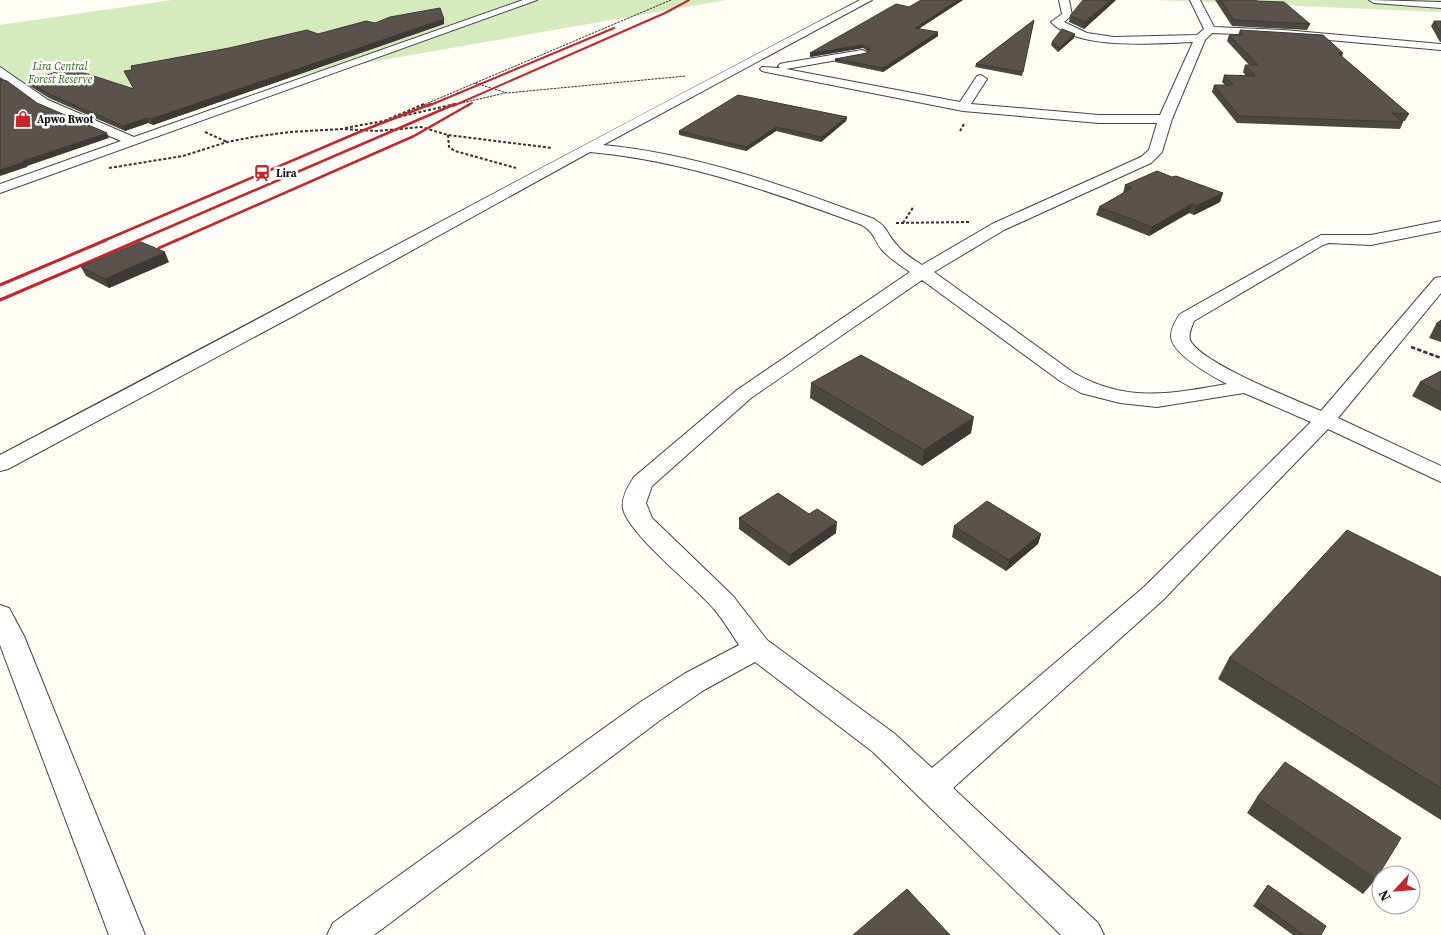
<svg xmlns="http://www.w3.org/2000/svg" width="1441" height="935" font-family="'Source Serif 4',serif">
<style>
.green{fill:#d5ebbd}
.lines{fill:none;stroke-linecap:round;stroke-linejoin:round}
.minor-casing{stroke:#444;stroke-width:2}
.path-far2{stroke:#333;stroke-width:1;stroke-dasharray:2.5 1;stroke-linecap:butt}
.path-far1{stroke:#333;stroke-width:2;stroke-dasharray:3 2;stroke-linecap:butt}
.path{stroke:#333;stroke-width:2.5;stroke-dasharray:4.5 2;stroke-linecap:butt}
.minor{fill:#fff;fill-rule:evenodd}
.rail-far2{stroke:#c4262e;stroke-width:2}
.rail-far1{stroke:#c4262e;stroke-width:2.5}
.rail{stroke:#c4262e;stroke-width:3}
.wall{fill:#4d4742}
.shaded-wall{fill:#3f3936}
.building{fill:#5a524d;stroke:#3f3936}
.labels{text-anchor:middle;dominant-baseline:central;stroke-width:5;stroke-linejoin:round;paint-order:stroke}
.far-park-label{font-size:11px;font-style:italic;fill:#2f6b1f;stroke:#fff}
.far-poi-label{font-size:11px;font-weight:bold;fill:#111;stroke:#fff;text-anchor:start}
</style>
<rect width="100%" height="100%" fill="#fffdf5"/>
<!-- green -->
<path class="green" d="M172,0H726L320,71L0,143V25Z
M1156,0H1441V12Z"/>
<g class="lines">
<!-- minor casing -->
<g class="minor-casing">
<path id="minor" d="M523,0H537L0,193V184L121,141L40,106L0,77V67L48,100L134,137Z
M860,0H872L603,145C697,154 786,186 874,219C889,228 886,234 897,245C904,254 913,259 922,265L992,224L1141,157L1149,150L1157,123H1099L963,111L766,72L762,71L760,69L762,67L780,68L778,66L780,64L784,63L862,50L868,53L866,55L786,69L960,102L977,76L981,75L987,79L971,104L1099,115H1160L1193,42C1156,43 1078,51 1051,22L1062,14L1059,0H1069L1072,15L1064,22L1087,33L1114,37L1197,35L1204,29L1190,0H1200L1214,27L1284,30L1441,44V50L1284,36L1212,33L1205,40L1172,119L1162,152L1151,163L1004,230L934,272L1074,373C1127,403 1170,394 1227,384C1212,376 1171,354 1171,336C1171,328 1176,320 1180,314L1321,235H1371L1441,221V231L1371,245L1329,243L1323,245L1194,321C1192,327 1188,333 1190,340C1200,363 1296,400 1321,411L1435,278L1441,277V293L1338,418L1441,466V482L1328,429L1162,601L953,788L1098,923L1104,935H1061L873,752L755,662L704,690L659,721L374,935H327L333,923L639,703L684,674L739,645C731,633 724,621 715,610C695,586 630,536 623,509C621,498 628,486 634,477L737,390L910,272C900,265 890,259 882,250C873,239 876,234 862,225C772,192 687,161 590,152L297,314L8,469L0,471V455C287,305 572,150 860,0ZM922,280L1060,381L1081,393L1120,403L1157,407L1244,393L1311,422L1144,587L932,768L895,734L767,640L733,596L652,518L646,503L652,486L751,398Z
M1369,0L1441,2V8L1374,3Z
M0,605L9,608L24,636L145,935H109L0,645Z"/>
</g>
<!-- path-far2 -->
<path class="path-far2" d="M475,83L507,93L686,76
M421,106L671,0
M449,106L505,93"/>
<!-- path-far1 -->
<path class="path-far1" d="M394,118L455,104
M345,128L384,121L424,104
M960,131L964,124
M205,132L227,142
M448,135L449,147L455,151L516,168
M109,168L183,156L227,142L253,137L290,132L342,129L378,131L421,127L448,135L552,148
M896,223L970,222
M903,223L914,206"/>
<!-- path -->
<path class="path" d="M1411,347L1441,358"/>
<!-- minor -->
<use href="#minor" class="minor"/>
<!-- rail-far2 -->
<path class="rail-far2" d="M428,106L614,28
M453,106L665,13L689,0
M467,106L472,103"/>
<!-- rail-far1 -->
<path class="rail-far1" d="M103,241L364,130L431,104
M137,241L455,104
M175,241L414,136L470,104"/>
<!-- rail -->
<path class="rail" d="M159,248L177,240
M0,285L106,240
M0,300L140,240"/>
</g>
<!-- wall -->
<path class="wall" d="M963,0L918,29L938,36L883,72L835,62V59L867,53L868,52L863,48L810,57V53L909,7Z
M1083,0H1116L1084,29L1069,22L1070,16Z
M1215,0H1255L1257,1L1310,24L1307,30L1232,26Z
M1034,20L1022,76L975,67L976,64Z
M1434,21H1441V42H1440L1431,26Z
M375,23L444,24L153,125L148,123L125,131L49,98L30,86L28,81L133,88L124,71Z
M1240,30L1343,53L1342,57L1409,114L1405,121H1401L1403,122L1400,129L1237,123L1212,92L1214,85H1225L1222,82L1224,75L1246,76L1243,72L1245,65H1249L1227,41L1229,35H1238Z
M1075,34L1074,38L1058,52L1051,45L1052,42Z
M847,117L846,121L821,142L776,131L746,151L679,135V131Z
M1172,177L1223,193L1220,202L1194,215L1189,213L1149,236L1096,215L1099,207L1123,193L1125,185Z
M169,262L109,288L86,276L81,267Z
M1441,320V342L1429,338L1436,324Z
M1441,371V411L1412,396L1420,382Z
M811,383L971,433L922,466L810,398Z
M809,514L836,533L789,566L739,529V518Z
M954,526L1041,534L1038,544L1006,571L952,537Z
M1441,577V820L1218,679L1229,658Z
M1257,797L1376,879L1363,894L1247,813Z
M1268,885L1321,935H1293L1253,906Z"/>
<!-- shaded-wall -->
<path class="shaded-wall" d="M958,0H963L914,32L915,28Z
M1111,0H1116L1084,29L1085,22Z
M444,19V24L153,125L151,119Z
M938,32V36L883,72V68Z
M1075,34L1074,38L1058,52L1059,48Z
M863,45V48L810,57V53Z
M847,117L846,121L821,142V137Z
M147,118L148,123L125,131L123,126Z
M776,127V131L746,151V147Z
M107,133L109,138L27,166V167L0,176V170L23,161Z
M1223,193L1220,202L1194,215L1196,206Z
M1192,204L1189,213L1149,236L1152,227Z
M165,252L169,262L109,288L105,279Z
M974,417L971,433L922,466L924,450Z
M837,522L836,533L789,566L790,555Z
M1041,534L1038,544L1006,571L1009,560Z"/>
<!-- building -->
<path class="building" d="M921,0H958L915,28L938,32L883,68L835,59L867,53L870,49L863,45L810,53L896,4L909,7Z
M1083,0H1111L1085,22L1070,16Z
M1221,0H1255L1257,1L1284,2L1310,24L1234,20Z
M440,8L444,19L151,119L147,118L123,126L47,93L28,81L69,68L134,89L124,71L132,70L131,66L229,48L307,30L318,34L366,21L375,23L390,17Z
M1034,20L1023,72L976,64Z
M1434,21H1441V33Z
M1062,29L1075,34L1059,48L1052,42Z
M1240,30L1323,35L1343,53H1338L1409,114L1392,113L1403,122L1239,116L1214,85H1233L1224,75L1255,76L1245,65H1258L1229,35H1243Z
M0,79L7,81L37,103L107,133L23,161L25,162L0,170Z
M738,95L847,117L821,137L776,127L746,147L679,131Z
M1157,171L1172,177L1176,176L1223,193L1196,206L1192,204L1152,227L1099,207L1132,188L1125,185Z
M141,242L165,252L105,279L81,267Z
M1441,320V326L1436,324Z
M861,355L974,417L924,450L811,383Z
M1441,371V393L1420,382Z
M778,493L809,514L817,509L837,522L790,555L739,518Z
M987,501L1041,534L1009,560L954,526Z
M1347,530L1441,577V788L1229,658Z
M1285,762L1401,838L1376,879L1257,797Z
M1268,885L1326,926L1321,935H1304L1257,901Z
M907,889L950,935H853Z"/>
<!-- icons -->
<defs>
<g id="shop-bare" transform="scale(1.35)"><path d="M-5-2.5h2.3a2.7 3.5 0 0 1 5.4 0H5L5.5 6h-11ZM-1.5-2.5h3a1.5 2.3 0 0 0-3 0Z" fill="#c4262e" stroke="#fff" stroke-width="2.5" paint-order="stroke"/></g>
<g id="station-bare" transform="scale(1.35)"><path d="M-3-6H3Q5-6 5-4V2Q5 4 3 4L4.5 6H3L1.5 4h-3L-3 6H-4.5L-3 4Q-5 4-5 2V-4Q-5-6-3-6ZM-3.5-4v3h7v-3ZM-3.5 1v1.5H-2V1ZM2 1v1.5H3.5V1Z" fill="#c4262e" stroke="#fff" stroke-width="2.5" paint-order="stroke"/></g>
</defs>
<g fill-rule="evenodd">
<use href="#shop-bare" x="23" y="119"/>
<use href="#station-bare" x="262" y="173"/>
</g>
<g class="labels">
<!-- far-park labels -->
<g class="far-park-label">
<text x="60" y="66">Lira Central<tspan x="60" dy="13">Forest Reserve</tspan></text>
</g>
<!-- far-poi labels -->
<g class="far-poi-label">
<text x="37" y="119">Apwo Rwot</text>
<text x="276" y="173">Lira</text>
</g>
</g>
<!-- north arrow -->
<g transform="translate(1396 890) rotate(244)"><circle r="24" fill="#ffffff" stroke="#a0a0a0"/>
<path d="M0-4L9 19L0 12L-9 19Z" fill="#c4262e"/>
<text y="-8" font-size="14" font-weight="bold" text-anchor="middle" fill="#111111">N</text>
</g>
</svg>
